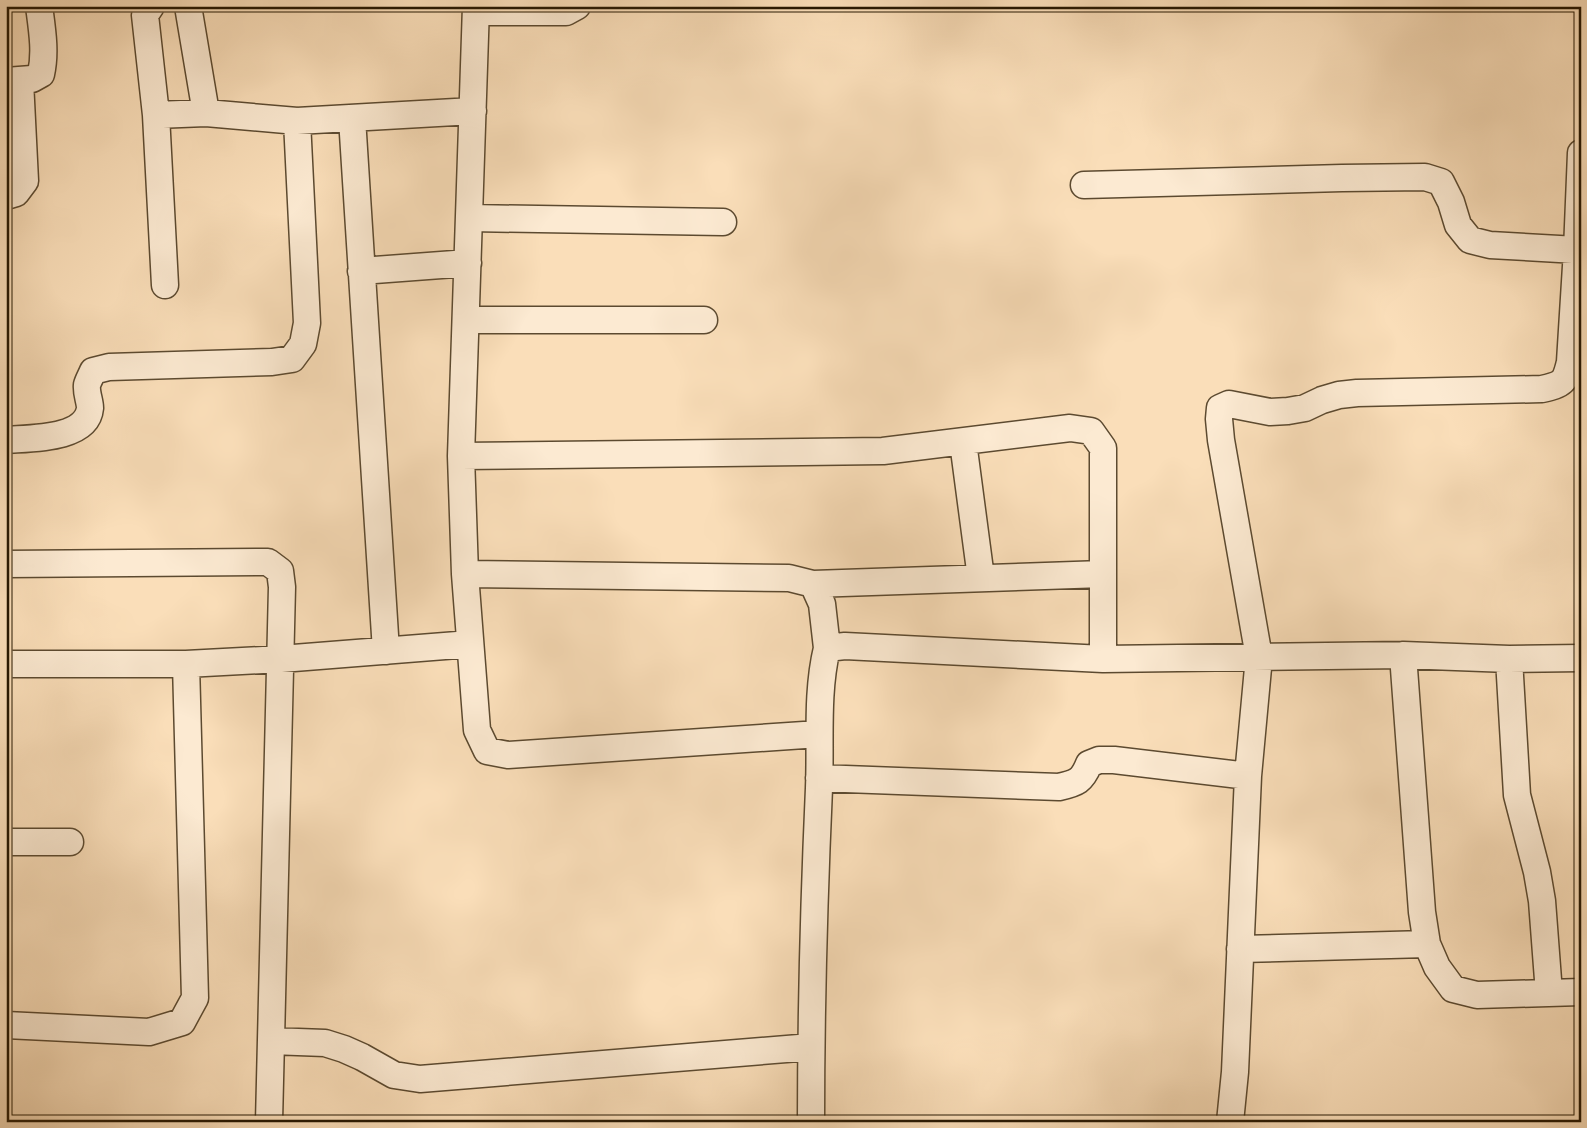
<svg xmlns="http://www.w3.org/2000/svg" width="1587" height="1128" font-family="'IM FELL French Canon',serif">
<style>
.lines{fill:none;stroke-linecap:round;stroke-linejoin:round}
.minor-casing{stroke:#5c4a30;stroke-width:29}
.minor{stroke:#fcead2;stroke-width:26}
</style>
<rect width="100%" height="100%" fill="#fadeb9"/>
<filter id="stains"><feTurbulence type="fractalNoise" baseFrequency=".004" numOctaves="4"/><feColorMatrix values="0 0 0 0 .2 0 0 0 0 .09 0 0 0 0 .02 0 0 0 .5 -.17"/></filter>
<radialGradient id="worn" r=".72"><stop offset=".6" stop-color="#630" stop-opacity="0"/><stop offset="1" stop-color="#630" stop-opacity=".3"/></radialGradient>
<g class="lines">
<!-- minor casing -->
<g class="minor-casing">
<path id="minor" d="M151,6L145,15L156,115L165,285
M188,6L206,113
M476,6L461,456L465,574L477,730L487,751L508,755L819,734
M476,12H566L577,6
M6,81L32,79L41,74C46,52 42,29 39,6
M156,115L206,113L297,121L473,111
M352,118L386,651
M1084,185L1342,178L1425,177L1441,182L1451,202L1458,225L1470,240L1490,245L1577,250
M6,196L16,193L25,181L20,81
M470,218L723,222
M361,271L468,263
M466,320H704
M6,440C29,438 87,440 90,408C90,401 86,393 87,385C88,381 91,376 93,371L109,367L272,362L292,359L303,344L307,323L297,121
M963,442L981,578
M461,456L883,451L1070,428L1091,431L1103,448V659
M6,564L268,562L280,571L282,587L269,1122
M465,574L789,578L813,584L822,604L827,648
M813,584L1103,574
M1403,655L1422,912L1427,944L1437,967L1453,989L1477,995L1581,992
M1509,659L1517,795L1537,872L1542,901L1549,993
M6,664H186L281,659L470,644
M819,778L1059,787C1077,783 1082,781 1089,764L1099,760H1114L1248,776
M6,842H70
M1240,949L1427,944
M6,1025L149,1032L182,1022L195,998L186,664
M271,1041L325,1043L344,1049L362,1057L394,1075L420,1079L811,1047
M811,1122C811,1010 814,899 819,788C821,742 816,694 827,648L845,646L1103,659L1403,655L1509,659L1581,658
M1230,1122L1235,1072L1248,776L1259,657L1221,440L1219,419L1220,408L1229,404L1270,412L1288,411L1305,408L1322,400L1339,395L1357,393L1542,389C1563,384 1565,383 1570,362L1577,250L1581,153"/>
</g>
<!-- minor -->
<use href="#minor" class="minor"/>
</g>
<!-- margin -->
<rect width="1587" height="1128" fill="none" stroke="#fadeb9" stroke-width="25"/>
<rect x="8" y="8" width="1572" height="1113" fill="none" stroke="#271802" stroke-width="2.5"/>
<rect x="12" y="12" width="1562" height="1103" fill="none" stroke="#271802"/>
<rect width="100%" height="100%" filter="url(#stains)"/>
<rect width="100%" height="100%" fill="url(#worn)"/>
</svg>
